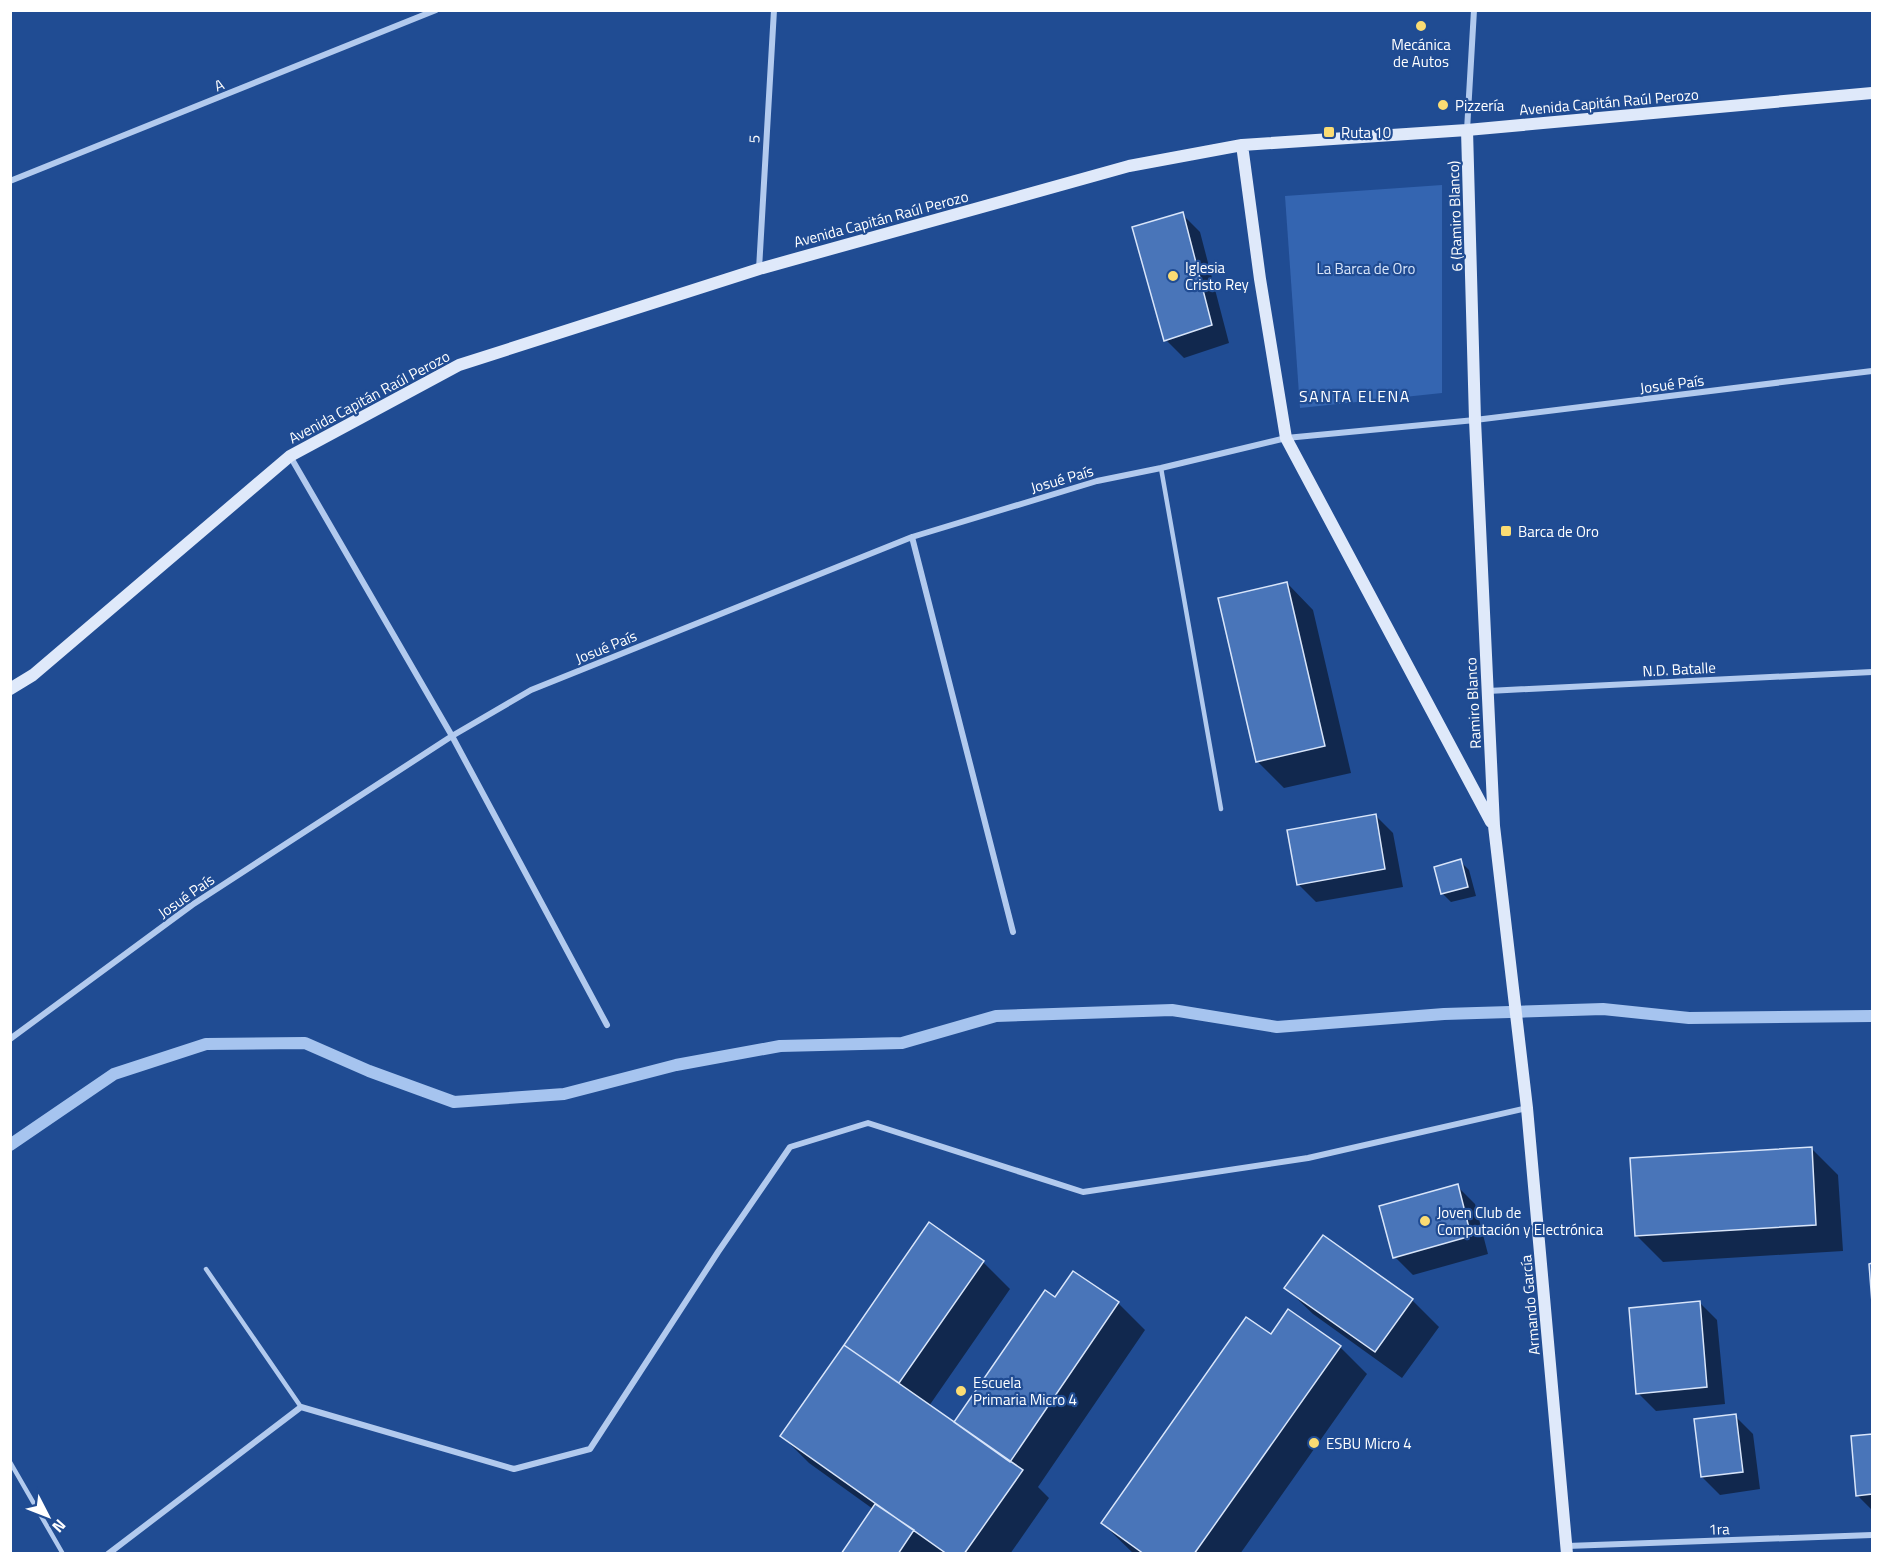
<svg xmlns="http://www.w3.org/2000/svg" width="1883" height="1564" font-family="'Titillium Web',sans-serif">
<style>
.green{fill:#3465b1}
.shadow{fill:#0007}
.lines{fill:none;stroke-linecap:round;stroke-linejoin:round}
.stream{stroke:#a6c4ef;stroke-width:12}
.building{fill:#4975b9;stroke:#d8e5fa;stroke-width:1.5}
.lane{stroke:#b2caee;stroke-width:4.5}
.street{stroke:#b2caee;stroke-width:6}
.secondary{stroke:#dfe9fa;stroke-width:12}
.poi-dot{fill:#fbdc73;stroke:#204c93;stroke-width:2}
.labels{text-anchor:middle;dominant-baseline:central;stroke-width:4.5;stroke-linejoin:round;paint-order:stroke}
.poi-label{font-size:15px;fill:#fff;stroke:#204c93;text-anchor:start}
.street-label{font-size:15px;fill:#fff;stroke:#204c93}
.park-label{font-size:15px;fill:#d8e5fa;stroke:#204c93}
.neighbourhood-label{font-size:16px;letter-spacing:1.5px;fill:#fff;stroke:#204c93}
</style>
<rect width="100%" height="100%" fill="#204c93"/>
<!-- green -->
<path class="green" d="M1442,185V393L1300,408L1285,196Z"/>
<!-- shadow -->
<path class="shadow" d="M1182,214L1200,232L1229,343L1184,358L1166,340Z
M1287,583L1313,610L1351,773L1284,788L1257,761Z
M1375,815L1393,833L1403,887L1316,902L1298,884Z
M1460,861L1469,870L1476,896L1451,902L1442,893Z
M1811,1148L1838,1175L1843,1251L1663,1262L1636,1235Z
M1457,1186L1475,1204L1488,1254L1413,1275L1395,1257Z
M930,1225L983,1262L1010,1289L929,1406L955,1425L1056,1299L1118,1303L1145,1330L1038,1487L1049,1498L1010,1554H843L873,1509L809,1463L782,1436Z
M1323,1237L1412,1300L1439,1327L1402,1378L1313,1314L1286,1288Z
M1699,1302L1717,1320L1725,1404L1656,1411L1638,1393Z
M1271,1336L1340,1347L1367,1374L1240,1554H1134L1102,1523Z
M1735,1416L1753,1434L1760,1489L1720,1495L1702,1477Z
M1872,1435V1510L1857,1495L1852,1437Z"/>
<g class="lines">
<!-- stream -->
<path class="stream" d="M10,1145L114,1074L206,1044L305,1043L369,1071L454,1102L564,1094L676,1065L780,1046L902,1043L996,1016L1172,1010L1277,1027L1444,1014L1603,1009L1689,1018L1872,1016"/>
</g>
<!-- building -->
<path class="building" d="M1183,212L1212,325L1164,341L1132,227Z
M1287,582L1325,746L1256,762L1218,598Z
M1376,814L1385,869L1297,885L1287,830Z
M1461,859L1468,887L1441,894L1434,867Z
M1812,1147L1816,1225L1635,1236L1630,1158Z
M1458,1184L1471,1236L1393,1258L1379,1206Z
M929,1222L984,1261L899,1383L844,1345Z
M1323,1235L1413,1299L1375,1352L1284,1288Z
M1872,1263V1303L1869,1264Z
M1073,1271L1119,1302L1010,1462L954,1422L1045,1290L1055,1297Z
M1700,1301L1707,1387L1636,1394L1629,1308Z
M1288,1309L1341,1346L1194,1554H1144L1101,1523L1246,1317L1271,1334Z
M844,1345L1023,1470L964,1554H947L780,1436Z
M1736,1414L1743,1472L1701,1477L1694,1419Z
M1872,1434V1494L1856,1496L1851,1436Z
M875,1504L914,1530L898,1554H841Z"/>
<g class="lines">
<!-- lane -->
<path class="lane" d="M1161,468L1221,809
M206,1269L301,1407
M10,1462L63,1554"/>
<!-- street -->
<path class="street" d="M1467,130L1474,10
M10,181L436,10
M759,269L774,10
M290,456L452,736L607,1025
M912,537L1013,932
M1488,691L1872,672
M10,1039L192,905L452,736L531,690L912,537L1097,481L1161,468L1286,438L1475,420L1872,371
M1567,1546L1872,1535
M108,1554L301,1407L514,1469L590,1449L718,1252L790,1147L868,1123L1083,1192L1308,1158L1527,1108"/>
<!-- secondary -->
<path class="secondary" d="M1467,130L1475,420L1494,826L1527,1108L1567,1554
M1242,145L1260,279L1286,438L1491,822
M10,689L33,675L290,456L459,365L759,269L1129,166L1242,145L1467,130L1872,93"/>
</g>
<!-- markers -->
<g class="poi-dot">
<circle cx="1421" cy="26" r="6"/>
<circle cx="1443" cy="105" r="6"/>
<rect x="1323" y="126" width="12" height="12" rx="3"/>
<circle cx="1173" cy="276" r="6"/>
<rect x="1500" y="525" width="12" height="12" rx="3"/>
<circle cx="1425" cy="1221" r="6"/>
<circle cx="961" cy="1391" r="6"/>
<circle cx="1314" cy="1443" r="6"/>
</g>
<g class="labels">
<!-- poi labels -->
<g class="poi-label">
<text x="1421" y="44" text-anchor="middle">Mecánica<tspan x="1421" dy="17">de Autos</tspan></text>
<text x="1455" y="105">Pizzería</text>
<text x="1341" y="132">Ruta 10</text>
<text x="1185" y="267">Iglesia<tspan x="1185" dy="17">Cristo Rey</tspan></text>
<text x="1518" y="531">Barca de Oro</text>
<text x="1437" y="1212">Joven Club de<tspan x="1437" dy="17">Computación y Electrónica</tspan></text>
<text x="973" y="1382">Escuela<tspan x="973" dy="17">Primaria Micro 4</tspan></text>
<text x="1326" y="1443">ESBU Micro 4</text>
</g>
<!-- street labels -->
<g class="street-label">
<text transform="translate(219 85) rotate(-22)">A</text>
<text transform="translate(1609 102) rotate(-5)">Avenida Capitán Raúl Perozo</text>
<text transform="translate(754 139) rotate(-87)">5</text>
<text transform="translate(1455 216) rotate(-92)">6 (Ramiro Blanco)</text>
<text transform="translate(881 219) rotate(-15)">Avenida Capitán Raúl Perozo</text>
<text transform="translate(1672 384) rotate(-7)">Josué País</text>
<text transform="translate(369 397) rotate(-28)">Avenida Capitán Raúl Perozo</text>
<text transform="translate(1062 479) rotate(-16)">Josué País</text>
<text transform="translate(606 647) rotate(-22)">Josué País</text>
<text transform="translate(1679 669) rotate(-3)">N.D. Batalle</text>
<text transform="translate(1473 703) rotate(-93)">Ramiro Blanco</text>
<text transform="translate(186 896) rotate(-35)">Josué País</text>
<text transform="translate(1530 1305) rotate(-95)">Armando García</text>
<text transform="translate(1719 1529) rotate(-2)">1ra</text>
</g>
<!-- park labels -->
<g class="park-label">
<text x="1366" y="268">La Barca de Oro</text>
</g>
<!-- neighbourhood labels -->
<g class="neighbourhood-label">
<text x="1355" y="396">SANTA ELENA</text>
</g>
</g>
<!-- border -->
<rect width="1883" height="1564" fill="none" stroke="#ffffff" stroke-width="24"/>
<!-- north arrow -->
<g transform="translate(48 1516) rotate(132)" stroke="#204c93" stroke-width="4.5" paint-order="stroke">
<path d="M0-4.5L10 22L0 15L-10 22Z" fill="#ffffff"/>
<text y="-9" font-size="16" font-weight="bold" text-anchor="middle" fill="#ffffff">N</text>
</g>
</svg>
